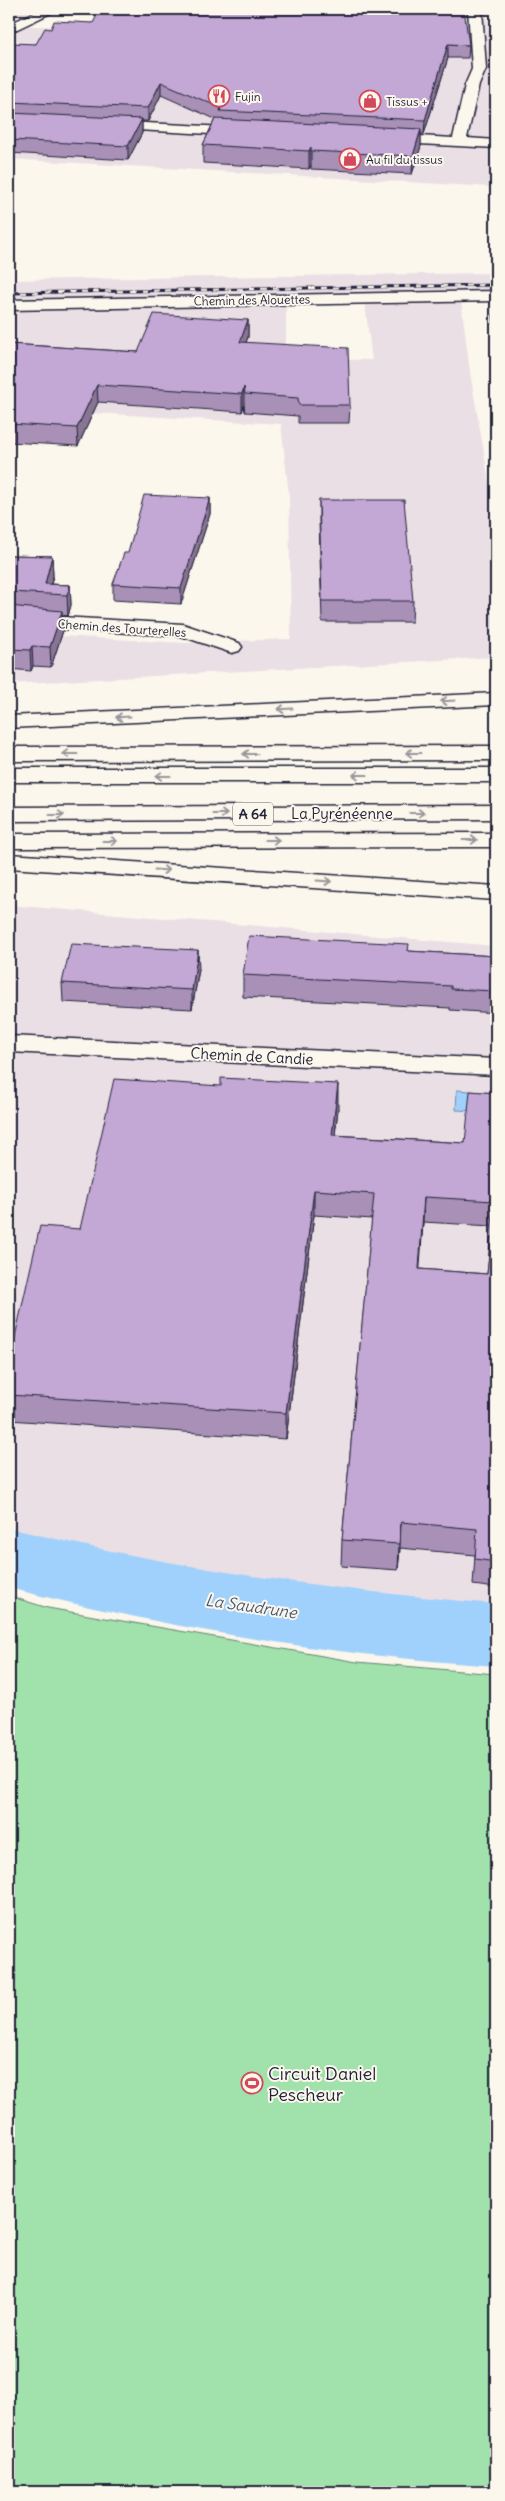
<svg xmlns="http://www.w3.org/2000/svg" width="505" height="2501" font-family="Delius,sans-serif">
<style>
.built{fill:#eadfe5;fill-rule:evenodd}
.green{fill:#a1e1ab;stroke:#628273}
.water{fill:#a0d1fc;stroke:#6e8baf}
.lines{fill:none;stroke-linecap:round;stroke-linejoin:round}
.river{fill:#a0d1fc;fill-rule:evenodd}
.minor-casing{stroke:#22223b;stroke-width:3}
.highway-casing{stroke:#22223b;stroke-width:3}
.minor{fill:#fbf7ec;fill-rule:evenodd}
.highway{fill:#fbf7ec;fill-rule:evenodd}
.rail-casing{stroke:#22223b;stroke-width:3}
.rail{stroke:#fbf7ec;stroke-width:2;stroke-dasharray:6;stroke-linecap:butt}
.wall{fill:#a890b6;stroke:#22223b;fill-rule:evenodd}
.shaded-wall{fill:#887594;stroke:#22223b}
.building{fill:#c3a7d4;stroke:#22223b;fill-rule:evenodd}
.oneway{stroke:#99979c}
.labels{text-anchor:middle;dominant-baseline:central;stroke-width:4;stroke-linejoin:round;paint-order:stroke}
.far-poi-label{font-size:12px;fill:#22223b;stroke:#fbf7ec;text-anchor:start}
.far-street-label{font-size:12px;fill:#22223b;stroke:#fbf7ec}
.shield{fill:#fbf7ec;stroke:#636270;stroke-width:1}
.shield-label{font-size:14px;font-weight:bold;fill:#22223b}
.street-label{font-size:15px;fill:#22223b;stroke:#fbf7ec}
.water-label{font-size:16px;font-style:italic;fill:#485775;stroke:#fbf7ec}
.near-poi-label{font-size:18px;fill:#22223b;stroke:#fbf7ec;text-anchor:start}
</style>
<rect width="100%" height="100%" fill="#fbf7ec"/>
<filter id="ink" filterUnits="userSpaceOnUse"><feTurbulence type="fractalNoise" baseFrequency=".02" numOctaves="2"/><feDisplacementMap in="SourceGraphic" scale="10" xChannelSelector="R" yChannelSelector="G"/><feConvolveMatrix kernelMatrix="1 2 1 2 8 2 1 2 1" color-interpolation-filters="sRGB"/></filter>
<g filter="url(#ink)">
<!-- built -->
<path class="built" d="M9,9H62L29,26L211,29L274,9H486L496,79V137L492,187L9,159Z
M496,273V291H457L461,301L470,372L496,522V657L9,684V633L184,643L291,639L289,495L281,424L9,408V280ZM365,304L372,360L286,359V307Z
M9,905L496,946V1619L386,1611L56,1558L9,1543Z"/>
<!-- green -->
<path class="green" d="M9,1596L48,1608L357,1662L496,1674V2492H9Z"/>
<!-- water -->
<path class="water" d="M457,1090L496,1093V1112L456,1110Z"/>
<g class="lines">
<!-- river -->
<path class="river" d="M9,1528C170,1568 331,1590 496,1604V1666C332,1656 168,1628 9,1588Z"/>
<!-- minor casing -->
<g class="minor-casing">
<path id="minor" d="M42,9H59L9,33V24Z
M468,9H482L486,69L479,85L467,138L496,140V148L380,142L377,139L380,136L385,134L453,138L465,85L472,69Z
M105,121L247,128L254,132L247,136L100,128L98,125L100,122Z
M496,291V301L9,310V300Z
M9,614L183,624L239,643L242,647L239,651L232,653L181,636L9,626Z
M9,1036L496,1059V1075L9,1052Z"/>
</g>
<!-- highway casing -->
<g class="highway-casing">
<path id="highway" d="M496,693V705L9,728V716Z
M496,746V760L9,761V747Z
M9,768H496V782H9Z
M496,805V819L9,821V807Z
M496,833V847L9,848V834Z
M9,854L496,886V900L9,868Z"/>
</g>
<!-- minor -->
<use href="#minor" class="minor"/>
<!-- highway -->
<use href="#highway" class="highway"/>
<!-- rail casing -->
<g class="rail-casing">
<path id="rail" d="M9,293L496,285"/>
</g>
<!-- rail -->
<use href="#rail" class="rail"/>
</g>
<!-- wall -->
<path class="wall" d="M93,23L469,45L468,58H448L424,134H421V146L412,174L311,169V165L309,169L203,163V145L215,119L161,95L148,121H142V133L128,160L9,153V50L36,44L51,29Z
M493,300H496V347L493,315Z
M248,320V337L246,342L350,405L349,423H298V416L245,412L244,405L242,412L98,402L78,446L9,442V344L138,352Z
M210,498V514L181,604L113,600V584L128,553Z
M319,500L413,601L412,622H322L319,521Z
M9,555L52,556L53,576L51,584L70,585L71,605L68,616L62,615L63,631L51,667L33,666L31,671L9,669Z
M408,951L496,956V1013L450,1010V1008L243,997V975Z
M199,969L192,1009L63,1002L62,983Z
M496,1093V1588L473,1585L475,1555L400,1548L398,1570L341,1566L342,1540L372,1219L314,1215L286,1439L9,1420V1359H10L80,1229L338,1109L335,1135L465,1143ZM423,1222L492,1226L487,1274L419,1269Z"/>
<!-- shaded-wall -->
<path class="shaded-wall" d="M448,44V58L424,134L425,120Z
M161,82V95L148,121V108Z
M142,119V133L128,160V146Z
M421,129V146L412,174L413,156Z
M311,147V165L309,169V151Z
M248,320V337L240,359V342Z
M97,385L98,402L78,446L77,428Z
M244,387V405L242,412V394Z
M210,498V514L181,604V588Z
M52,556L53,576L48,594L45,584Z
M70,585L71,605L68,616L67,595Z
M62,611L63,631L51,667L50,647Z
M32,646L33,666L31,671L30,650Z
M198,950L199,969L192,1009V990Z
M338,1084V1109L332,1160V1135Z
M314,1190V1215L286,1439V1413Z
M424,1197L423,1222L418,1295L419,1269Z
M401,1522L400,1548L398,1570L399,1544Z"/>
<!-- building -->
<path class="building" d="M100,9H464L469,45L448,44L425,120L220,111L221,108L161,82L148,108L9,102V50L12,43L36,44L45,28L51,29L54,21L93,23Z
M9,113L142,119L128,146L9,140Z
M215,119L421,129L413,156L311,151V147L309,151L203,145Z
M493,300H496V330Z
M154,314L248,320L240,342L348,348L350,405H299L298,398L245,394L244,387L242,394L97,385L77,428L9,424V344L138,352Z
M144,495L210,498L181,588L113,584L124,553H128Z
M319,500H404L413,601H322Z
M9,555L52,556L45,584L70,585L67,595L9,592Z
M9,606L62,611L50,647L32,646L30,650L9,649Z
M249,936L409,944L408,951L496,956V991L451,989V986L243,975Z
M71,944L198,950L192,990L62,983Z
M221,1078L338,1084L332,1135L465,1143L470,1091L496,1093V1562L475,1559L477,1529L401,1522L399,1544L342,1540L374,1194L314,1190L286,1413L9,1395V1359H10L40,1226L80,1229L114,1079L221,1086ZM424,1197L494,1201L487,1274L419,1269Z"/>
<!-- one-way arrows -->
<defs><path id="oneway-shaft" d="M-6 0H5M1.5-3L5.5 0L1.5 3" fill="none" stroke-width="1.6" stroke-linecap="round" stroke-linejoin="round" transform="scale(1.25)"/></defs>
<g class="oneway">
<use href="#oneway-shaft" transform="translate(448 701) rotate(177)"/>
<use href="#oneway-shaft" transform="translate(285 709) rotate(177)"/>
<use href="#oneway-shaft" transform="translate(123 717) rotate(177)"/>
<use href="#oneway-shaft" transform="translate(413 753) rotate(180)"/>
<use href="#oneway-shaft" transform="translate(70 754) rotate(180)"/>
<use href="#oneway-shaft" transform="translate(250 754) rotate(180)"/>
<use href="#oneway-shaft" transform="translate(360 775) rotate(180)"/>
<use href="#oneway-shaft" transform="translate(163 776) rotate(180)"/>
<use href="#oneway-shaft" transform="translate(417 813)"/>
<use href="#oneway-shaft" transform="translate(220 814)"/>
<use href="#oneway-shaft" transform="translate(57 815)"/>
<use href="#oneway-shaft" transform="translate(272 840)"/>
<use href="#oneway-shaft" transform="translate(470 840)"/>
<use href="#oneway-shaft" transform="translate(110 841)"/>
<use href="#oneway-shaft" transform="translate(162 870) rotate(4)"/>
<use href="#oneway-shaft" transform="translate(324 881) rotate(4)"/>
</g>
</g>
<!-- icons -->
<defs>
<g id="restaurant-ring" transform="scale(1.125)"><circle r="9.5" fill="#fbf7ec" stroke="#d1495b" stroke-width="1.5"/><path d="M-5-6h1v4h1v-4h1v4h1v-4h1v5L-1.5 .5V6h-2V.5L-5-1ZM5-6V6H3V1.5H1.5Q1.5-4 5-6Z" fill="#d1495b"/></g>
<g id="shop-ring" transform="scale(1.125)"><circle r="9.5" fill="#fbf7ec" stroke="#d1495b" stroke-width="1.5"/><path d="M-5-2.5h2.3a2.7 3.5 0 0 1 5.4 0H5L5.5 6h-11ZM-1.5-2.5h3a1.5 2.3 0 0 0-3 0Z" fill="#d1495b"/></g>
<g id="stadium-ring" transform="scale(1.125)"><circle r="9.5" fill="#fbf7ec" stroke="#d1495b" stroke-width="1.5"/><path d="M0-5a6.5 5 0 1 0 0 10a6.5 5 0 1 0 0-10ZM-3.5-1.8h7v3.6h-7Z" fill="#d1495b"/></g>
</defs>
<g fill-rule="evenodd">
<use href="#restaurant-ring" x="219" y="96"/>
<use href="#shop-ring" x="370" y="101"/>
<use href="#shop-ring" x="350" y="159"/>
<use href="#stadium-ring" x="252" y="2083"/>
</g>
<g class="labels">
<!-- far-poi labels -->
<g class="far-poi-label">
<text x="235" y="96">Fujin</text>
<text x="386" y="101">Tissus +</text>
<text x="366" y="159">Au fil du tissus</text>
</g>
<!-- far-street labels -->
<g class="far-street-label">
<text transform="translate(252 300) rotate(-1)">Chemin des Alouettes</text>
<text transform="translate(122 628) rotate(4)">Chemin des Tourterelles</text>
</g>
<!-- shield labels -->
<rect class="shield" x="233" y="802.5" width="40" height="23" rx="4"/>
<g class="shield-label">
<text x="253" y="814">A 64</text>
</g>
<!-- street labels -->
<g class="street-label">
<text x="342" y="813">La Pyrénéenne</text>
<text transform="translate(252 1056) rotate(3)">Chemin de Candie</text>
</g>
<!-- water labels -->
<g class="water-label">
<text transform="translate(251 1606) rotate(8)">La Saudrune</text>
</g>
<!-- near-poi labels -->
<g class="near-poi-label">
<text x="268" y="2073">Circuit Daniel<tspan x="268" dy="21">Pescheur</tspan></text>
</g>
</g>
<!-- margin -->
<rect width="505" height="2501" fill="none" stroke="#fbf7ec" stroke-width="30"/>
<rect x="15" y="15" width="475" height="2471" fill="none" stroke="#22223b" stroke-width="2" filter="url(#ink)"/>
</svg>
